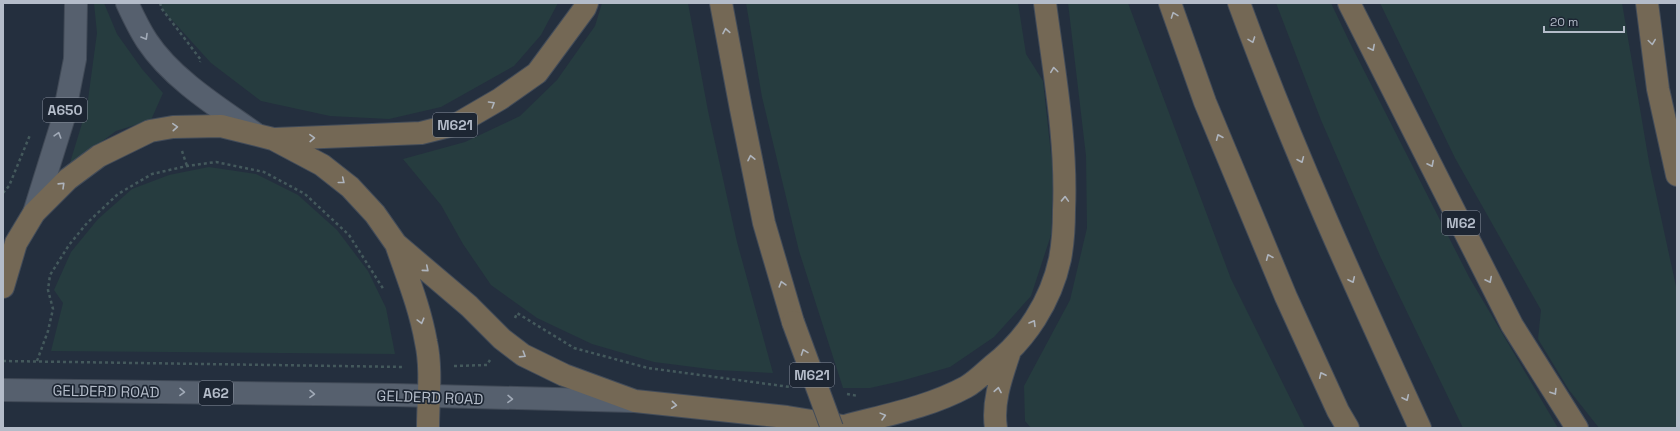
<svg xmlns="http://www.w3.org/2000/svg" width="1680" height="431" font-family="'Space Grotesk',sans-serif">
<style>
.green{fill:#263c3f}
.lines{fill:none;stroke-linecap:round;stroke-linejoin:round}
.major-casing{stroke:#414a57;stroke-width:24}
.highway-casing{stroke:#434c59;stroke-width:24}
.path{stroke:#44595c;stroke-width:2.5;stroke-dasharray:3 3;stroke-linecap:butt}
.major{stroke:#56606e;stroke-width:22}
.highway{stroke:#746855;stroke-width:22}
.highway-bridge-casing{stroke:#434c59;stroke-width:24;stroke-linecap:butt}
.highway-bridge{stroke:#746855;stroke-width:22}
.oneway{stroke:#aeb4bd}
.oneway2{stroke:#a1aab7}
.labels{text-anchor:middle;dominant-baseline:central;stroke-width:3.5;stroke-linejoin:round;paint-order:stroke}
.shield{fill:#1d2633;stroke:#878f9c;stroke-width:1}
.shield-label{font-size:14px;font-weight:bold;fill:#b4bcc9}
.street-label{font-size:15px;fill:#b4bcc9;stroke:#1d2633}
</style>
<rect width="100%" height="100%" fill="#242f3e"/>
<!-- green -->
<path class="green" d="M94,3H104L117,34L142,69L163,93L151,120L116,131L69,166L87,107L97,33Z
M161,3H558L541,35L514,66L441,107L389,119L330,116L261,101L211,63L162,9Z
M602,3H688L708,111L737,242L773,373L717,370L654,362L592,344L537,318L491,285L463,244L441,205L403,159L465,142L520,116L557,80L595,26Z
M746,3H1018L1026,54L1043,81L1053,173L1051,235L1031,296L994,337L950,367L901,381L870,388H843L799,251L762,97Z
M1068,3H1128L1231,279L1305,428H1031L1025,421L1024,386L1070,300L1087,228L1086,156Z
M1276,3H1331L1350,43L1469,277L1558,428H1463L1380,256L1321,120Z
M1380,3H1622L1649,162L1677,291V428H1599L1569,390L1538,339L1541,310L1455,158Z
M209,167L256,174L298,195L337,230L368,271L386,308L395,354L51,351L63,303L54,290L71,252L98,219L132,189L169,175Z"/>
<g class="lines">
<!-- major casing -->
<g class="major-casing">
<path id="major" d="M127,3C133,16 139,29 147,41C172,79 219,108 256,134
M34,213L63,120L75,59L76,3
M3,390L395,395L632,401"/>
</g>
<!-- highway casing -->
<g class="highway-casing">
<path id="highway" d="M721,3L741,109L764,223L793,322
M1170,3L1205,102L1286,297L1338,411L1348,428
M1239,3C1292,148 1356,288 1420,428
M1349,3L1512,325L1577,428
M1647,3L1658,89L1677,175
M275,139L421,133L457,124L500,99L537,73L585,8L587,3
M396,244C407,276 420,308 426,342C432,369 428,400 428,428
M3,287L16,243L34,213L68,179L99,156L150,131L173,127L221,126L273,139L322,165L350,187L375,214L396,244L469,306L502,339L523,355L564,375L635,401L787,417L855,428
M845,426C886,415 929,407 966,387C975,382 984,373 992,366C1026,340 1051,301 1060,259C1063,243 1064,226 1064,210C1067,141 1054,72 1045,3
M996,428C992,403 1001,378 1009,354"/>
</g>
<!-- path -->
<path class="path" d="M160,3L162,9L201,60L200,62
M182,151L187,166
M3,193L9,186L30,135
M515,318L517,313L574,348L648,368L790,387
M3,361L405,367
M37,361L48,331L53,309L48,290L50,275L69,245L87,223L118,194L152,174L187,166L216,162L264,172L305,194L349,235L384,290
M454,366L487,365L490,360
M847,394L858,396"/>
<!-- major -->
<use href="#major" class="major"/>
<!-- highway -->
<use href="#highway" class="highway"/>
<!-- highway-bridge casing -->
<g class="highway-bridge-casing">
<path id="highway-bridge" d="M793,322L832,428"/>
</g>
<!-- highway-bridge -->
<use href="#highway-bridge" class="highway-bridge"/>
</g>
<!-- one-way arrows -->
<defs><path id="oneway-chevron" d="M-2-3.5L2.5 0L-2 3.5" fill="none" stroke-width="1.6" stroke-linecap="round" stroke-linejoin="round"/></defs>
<g class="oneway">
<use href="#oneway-chevron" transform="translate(1174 15) rotate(-110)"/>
<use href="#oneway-chevron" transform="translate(726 31) rotate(-100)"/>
<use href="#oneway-chevron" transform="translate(1252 40) rotate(70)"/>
<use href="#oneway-chevron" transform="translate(1652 42) rotate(82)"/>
<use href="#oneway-chevron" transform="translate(1372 48) rotate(63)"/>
<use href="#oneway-chevron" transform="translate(1054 70) rotate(-97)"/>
<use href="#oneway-chevron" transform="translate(492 104) rotate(-31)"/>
<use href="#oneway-chevron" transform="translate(175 127) rotate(-4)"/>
<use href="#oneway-chevron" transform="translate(1219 137) rotate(-113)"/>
<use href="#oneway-chevron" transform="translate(312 138) rotate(-2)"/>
<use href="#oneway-chevron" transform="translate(751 158) rotate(-102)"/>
<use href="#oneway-chevron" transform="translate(1301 160) rotate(67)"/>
<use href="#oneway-chevron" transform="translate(1431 164) rotate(63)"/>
<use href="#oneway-chevron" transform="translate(342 181) rotate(39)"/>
<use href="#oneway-chevron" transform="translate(62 185) rotate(-44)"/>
<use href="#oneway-chevron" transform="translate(1065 199) rotate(-88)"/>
<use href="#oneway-chevron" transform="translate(1269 257) rotate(-113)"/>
<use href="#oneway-chevron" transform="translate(426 269) rotate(40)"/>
<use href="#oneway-chevron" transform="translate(1352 280) rotate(65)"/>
<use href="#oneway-chevron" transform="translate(1489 280) rotate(63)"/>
<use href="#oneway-chevron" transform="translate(782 284) rotate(-106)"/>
<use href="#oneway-chevron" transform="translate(421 321) rotate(75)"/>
<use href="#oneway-chevron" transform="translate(1033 323) rotate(-59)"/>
<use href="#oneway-chevron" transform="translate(804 352) rotate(-110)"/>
<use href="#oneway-chevron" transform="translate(523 355) rotate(32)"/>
<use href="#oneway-chevron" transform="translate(1322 375) rotate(-115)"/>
<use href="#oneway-chevron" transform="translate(998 390) rotate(-80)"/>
<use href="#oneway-chevron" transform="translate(1554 392) rotate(58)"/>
<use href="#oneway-chevron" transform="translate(1406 398) rotate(65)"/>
<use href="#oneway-chevron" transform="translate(674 405) rotate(6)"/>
<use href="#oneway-chevron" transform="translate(883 416) rotate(-15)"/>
</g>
<g class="oneway2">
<use href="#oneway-chevron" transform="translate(145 37) rotate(60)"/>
<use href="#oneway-chevron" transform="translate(58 135) rotate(-73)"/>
<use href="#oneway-chevron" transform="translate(182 392) rotate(1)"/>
<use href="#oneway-chevron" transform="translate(312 394) rotate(1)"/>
<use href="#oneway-chevron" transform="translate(510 399) rotate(1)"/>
</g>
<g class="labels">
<!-- shield labels -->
<g class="shield">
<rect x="43" y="98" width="44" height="24" rx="3"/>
<rect x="433" y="113" width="44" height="24" rx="3"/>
<rect x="1442" y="211" width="38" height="24" rx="3"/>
<rect x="790" y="363" width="44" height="24" rx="3"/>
<rect x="199" y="381" width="34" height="24" rx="3"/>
</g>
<g class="shield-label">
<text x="65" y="110">A650</text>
<text x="455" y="125">M621</text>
<text x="1461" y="223">M62</text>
<text x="812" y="375">M621</text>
<text x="216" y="393">A62</text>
</g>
<!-- street labels -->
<g class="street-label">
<text transform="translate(106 391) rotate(1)">GELDERD ROAD</text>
<text transform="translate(430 397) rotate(2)">GELDERD ROAD</text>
</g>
</g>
<!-- border -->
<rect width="1680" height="431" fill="none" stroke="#b4bcc9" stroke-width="8"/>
<!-- scale -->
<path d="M1544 26v6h80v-6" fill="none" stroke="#b4bcc9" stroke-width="2"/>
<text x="1550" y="26" font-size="12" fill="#b4bcc9" stroke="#1d2633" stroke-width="3" paint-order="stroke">20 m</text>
</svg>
